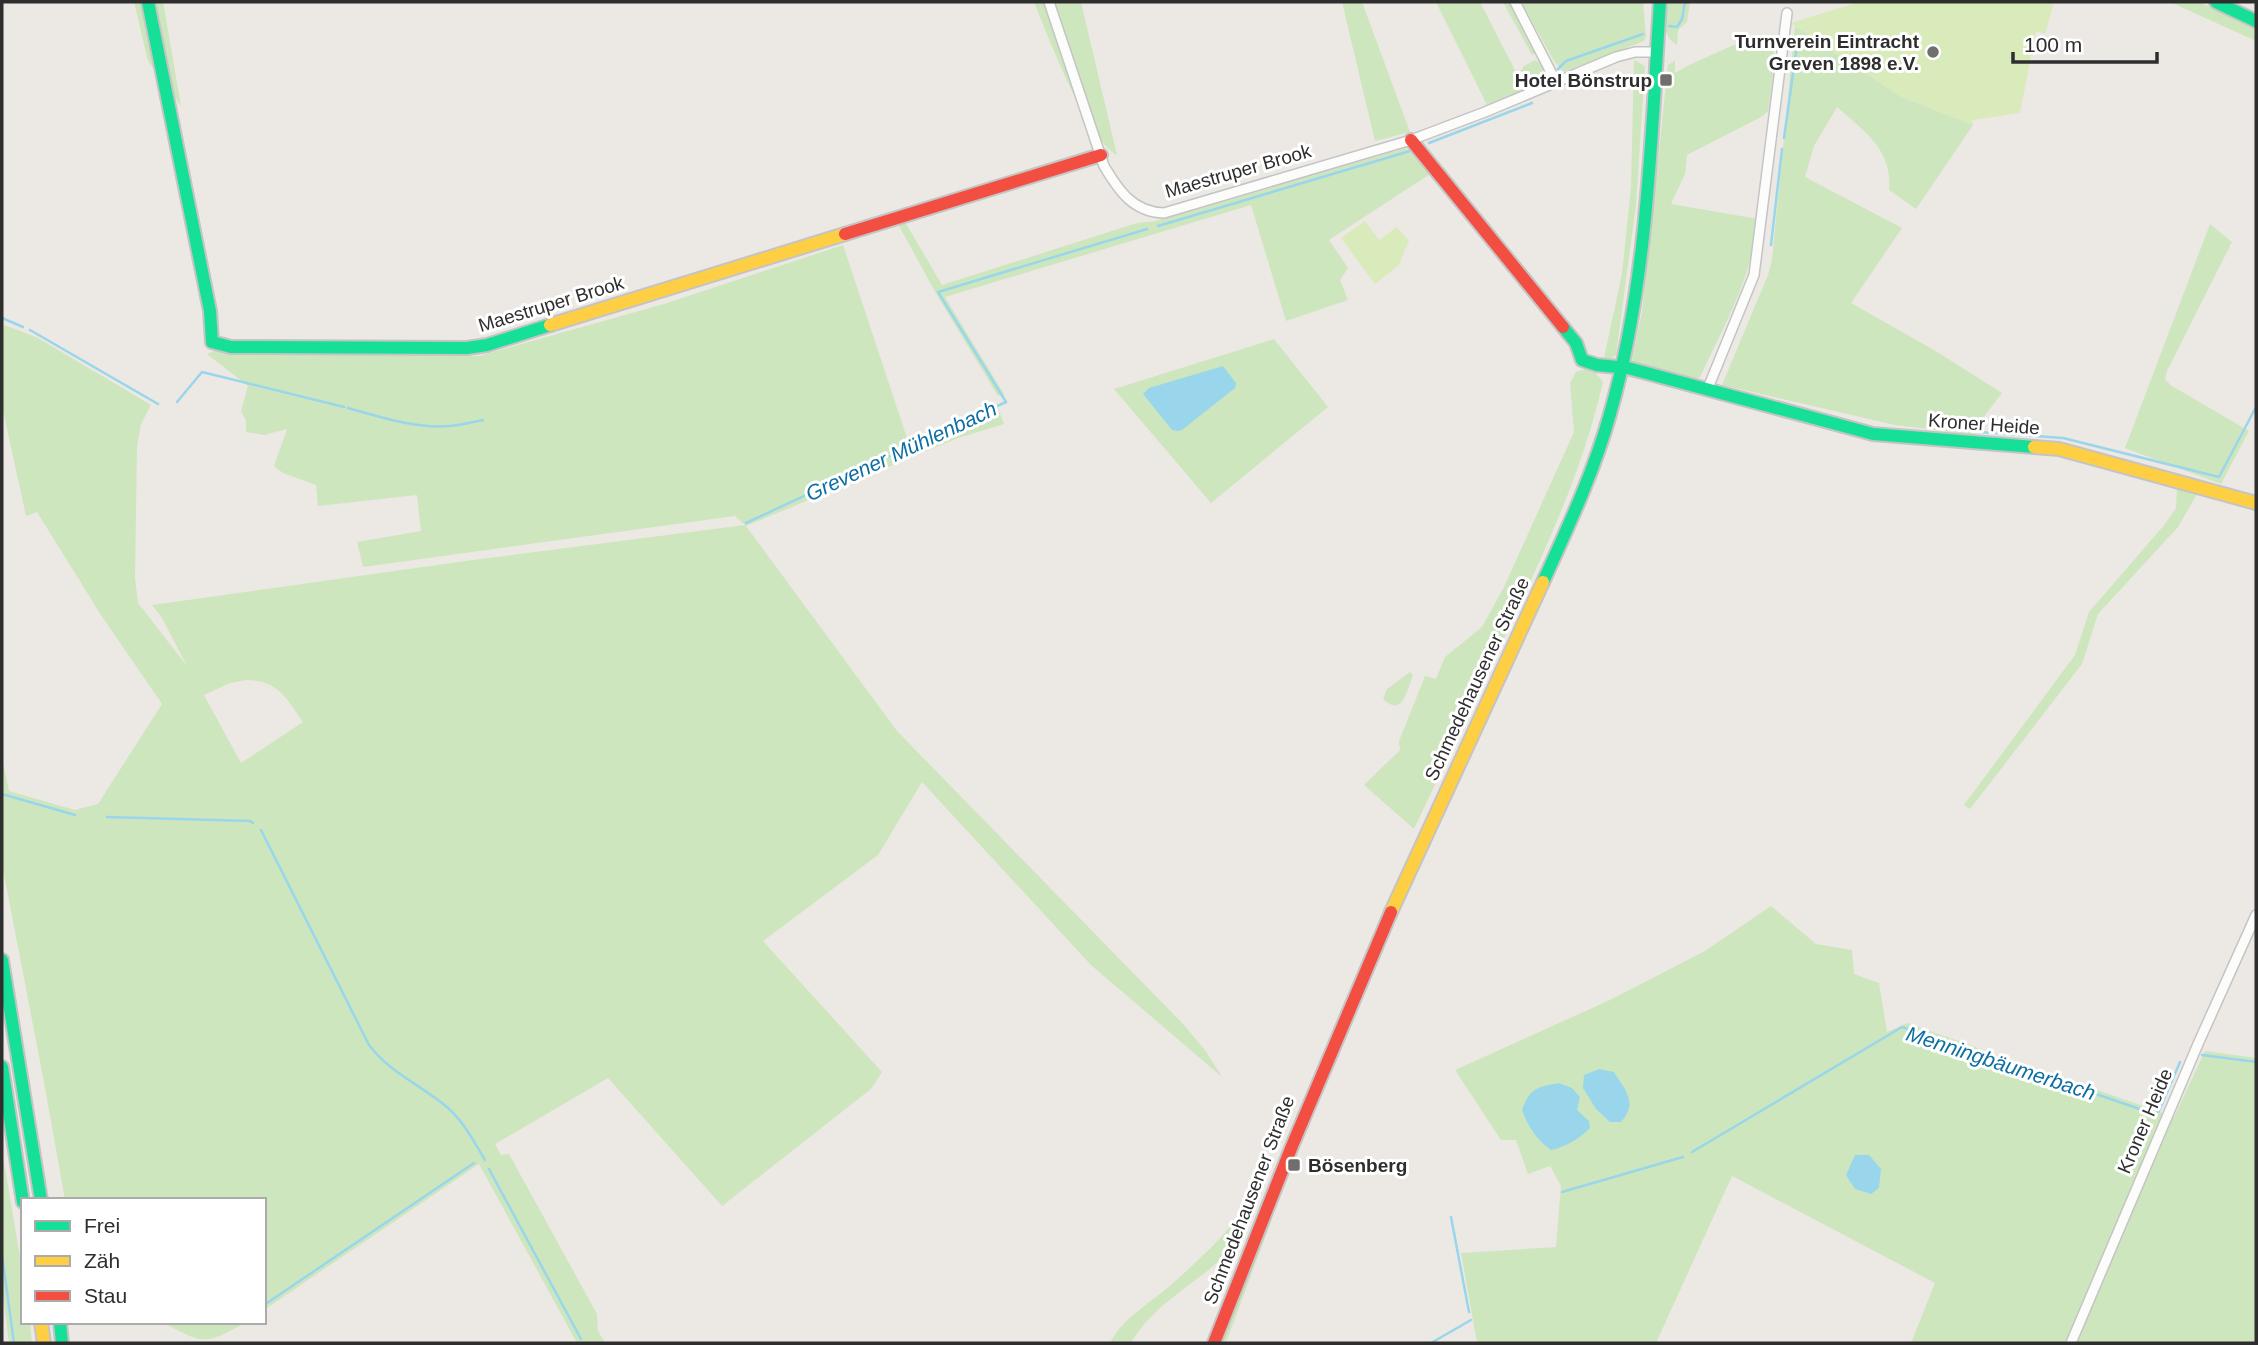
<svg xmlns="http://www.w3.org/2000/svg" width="2258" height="1345" font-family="Arial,sans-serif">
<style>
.green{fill:#cee6be;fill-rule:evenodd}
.pitch{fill:#d9eabb}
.water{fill:#99d6ec}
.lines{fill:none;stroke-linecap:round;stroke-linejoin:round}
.stream{stroke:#99d6ec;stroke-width:2.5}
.street-casing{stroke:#c5c4c5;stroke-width:12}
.fast-casing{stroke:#c5c4c5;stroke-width:16}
.slow-casing{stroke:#c5c4c5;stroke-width:16}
.jam-casing{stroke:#c5c4c5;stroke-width:16}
.street{stroke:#fcfcfb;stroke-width:9}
.fast{stroke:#16e098;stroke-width:12}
.slow{stroke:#ffcf43;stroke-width:12}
.jam{stroke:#f24e42;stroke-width:12}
.poi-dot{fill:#706f6e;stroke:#fff;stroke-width:2.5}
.labels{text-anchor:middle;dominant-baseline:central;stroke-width:6;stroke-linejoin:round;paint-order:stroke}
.poi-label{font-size:19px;font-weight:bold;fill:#2e2e2e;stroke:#fff;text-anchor:end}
.street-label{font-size:19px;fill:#2e2e2e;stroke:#fff}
.water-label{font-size:21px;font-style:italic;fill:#0d6fa3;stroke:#fff}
</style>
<rect width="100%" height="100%" fill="#ece8e4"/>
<!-- green -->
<path class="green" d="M134,2H163L181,106L148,61Z
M1034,2H1081L1117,155C1087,140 1048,36 1034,2Z
M1342,2H1362L1410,132L1375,141Z
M1436,2H1480L1518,76L1524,66L1535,60L1542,64L1545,75L1542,82L1487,105Z
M1503,2H1510L1536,53L1532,55Z
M1521,2H1643L1646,36L1644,41L1563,72L1554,61Z
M1666,2H1690L1687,22L1678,30L1677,45C1661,35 1664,18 1666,2Z
M2170,2H2199L2256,28V41Z
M1795,26L1900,96L1973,125L1916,209L1889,190C1893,150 1864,131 1837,107L1814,146L1805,177L1902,228L1851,303L1934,350L2002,393L1976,427L1975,435L1895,425L1722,385L1768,275L1772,259Z
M1756,35C1762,35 1768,36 1771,42C1778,53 1770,96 1768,111L1761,117L1687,155L1685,174L1671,204L1758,219C1753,276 1724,326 1700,377L1697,379L1637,363L1636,365L1633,363L1632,359L1642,312L1668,65L1675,61V73L1687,66Z
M1634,60L1645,66L1636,205L1616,355L1610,359L1604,358L1622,274L1631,187Z
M1406,148L1430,174L1329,240L1348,268L1340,280L1348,300L1286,321L1251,205L945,297L1004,394L998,396L938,297L898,224L905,222L942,285L1137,223L1156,221Z
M2210,224L2232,242L2167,371L2165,380L2172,386L2249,431L2221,484L2125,448Z
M843,245L909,444L997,405L1004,424L958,438L746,526L897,731L1183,1024L1205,1050L1222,1077L1091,965L922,782L878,855L763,941L882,1072L871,1089L722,1206L608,1078L495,1144L501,1155L509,1154L597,1314L598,1331L605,1343H577L479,1164L264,1310V1200H65L44,1082L2,864V758L9,791L75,810L98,804L162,704L101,615L37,512L26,516L2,406V324L38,338L151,405L141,424L137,447L135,578L138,603L187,666L162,618L152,605L473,560L745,525L735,516L363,567L357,542L421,531L417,495L318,506L316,485L283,473L274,466L287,429L264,435L246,432V421L241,411L248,386L207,354L219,349L479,356L664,304ZM246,680C278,680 286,698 303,722L241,763L204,695L230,683Z
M1274,339L1328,407L1211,503L1114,389Z
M1585,369L1596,373L1603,382C1584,466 1548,544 1512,621C1479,690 1447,760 1414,829L1364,785L1400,750L1399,741L1425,676L1436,679L1445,657L1482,627L1504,587L1574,432L1570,383L1576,372Z
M2177,487L2197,494L2178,527L2098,614L2082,664L1970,809L1964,805L2075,655L2089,612L2165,524L2176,508Z
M1410,672L1413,675C1407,690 1403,718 1383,699L1387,689Z
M1771,906L1816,944L1852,950L1854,974L1879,983L1887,1032L1907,1023L2174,1117L2205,1051L2256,1058V1343H1911L1935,1283L1732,1176L1656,1343H1477L1461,1253L1556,1247L1561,1186L1550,1166L1528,1174L1516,1140H1501L1455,1070L1610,1000L1705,951Z
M2,1150L23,1275V1322H30L32,1343H9L2,1286Z
M1253,1195C1251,1209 1243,1236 1234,1246C1202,1282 1156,1300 1131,1343H1110C1122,1318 1152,1302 1172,1284C1201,1258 1233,1229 1253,1195Z
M1268,1218L1272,1219L1226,1343H1221Z
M162,1322H247C204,1345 205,1345 162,1322Z"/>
<!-- pitch -->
<path class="pitch" d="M1859,2H2054L2045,34L2036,31L2020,113L1972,120L1973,125L1900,96L1791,23Z
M1365,221L1379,240L1397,227L1409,241L1398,266L1375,284L1341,238Z"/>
<!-- water -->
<path class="water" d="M1223,366L1236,383L1235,388L1182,430L1177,431L1172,430L1143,394L1149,388Z
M1599,1069L1614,1072C1626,1091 1638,1103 1621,1122H1610L1596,1109L1583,1088L1584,1075Z
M1559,1083L1572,1088L1580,1097L1577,1110L1589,1121L1590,1128C1579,1139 1566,1147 1551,1150C1536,1139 1529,1128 1522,1110C1530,1088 1537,1087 1559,1083Z
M1855,1155H1869L1881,1169L1879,1188L1871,1194L1855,1189L1846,1175Z"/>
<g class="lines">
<!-- stream -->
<path class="stream" d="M1669,26L1677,27L1682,19L1685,2
M1558,69L1566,61L1643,34
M1784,138L1798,38
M1429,143L1532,103
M1158,226L1410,151
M1771,245L1782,149
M2,318L23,327
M30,330L158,404
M177,402L202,372L344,407
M348,408C381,417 416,429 450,426C461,425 472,422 483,420
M1979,432L2063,438L2219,477L2256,407
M746,523L1006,402L938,292L1147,229
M2,794L75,815
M107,817L250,821L253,823
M261,830L369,1045C390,1073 421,1085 447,1107C464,1122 473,1140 485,1160
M2202,1055L2256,1062
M1692,1152L1902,1027L2154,1114L2159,1111L2180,1062
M489,1169L581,1339
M1562,1192L1683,1157
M1451,1217L1469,1312
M2,1255L14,1343
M264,1305L474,1163
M235,1324L238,1322
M1431,1343L1471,1320"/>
<!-- street casing -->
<g class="street-casing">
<path id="street" d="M1049,2L1104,166C1119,191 1133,212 1164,213L1411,140L1485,112L1616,57L1635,52H1657
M1515,2L1555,80
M1708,388L1754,275L1787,13
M2071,1343L2198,1044L2256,915"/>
</g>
<!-- fast casing -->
<g class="fast-casing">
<path id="fast" d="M148,2L210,311L212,342L231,347L467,348L487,345L550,325
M2216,2L2256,21
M1563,327L1576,343L1582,360L1597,365L1628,368L1873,434L2034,447
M1543,582C1568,527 1594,472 1610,414C1648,280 1651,140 1660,2
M2,960L41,1200
M2,1067L23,1202
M60,1322L62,1343"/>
</g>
<!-- slow casing -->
<g class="slow-casing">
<path id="slow" d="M550,325L845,234
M2034,447L2059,449L2256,503
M1391,912L1543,582
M41,1322L44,1343"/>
</g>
<!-- jam casing -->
<g class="jam-casing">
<path id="jam" d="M1411,140L1563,327
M845,234L1101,155
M1214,1343L1292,1146L1391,912"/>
</g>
<!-- street -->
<use href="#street" class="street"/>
<!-- fast -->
<use href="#fast" class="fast"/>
<!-- slow -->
<use href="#slow" class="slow"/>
<!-- jam -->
<use href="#jam" class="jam"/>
</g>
<!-- markers -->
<g class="poi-dot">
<circle cx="1933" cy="52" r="7"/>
<rect x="1659" y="73" width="14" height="14" rx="3.5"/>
<rect x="1287" y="1158" width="14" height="14" rx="3.5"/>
</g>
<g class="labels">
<!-- poi labels -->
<g class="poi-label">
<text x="1919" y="41">Turnverein Eintracht<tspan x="1919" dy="22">Greven 1898 e.V.</tspan></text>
<text x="1652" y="80">Hotel Bönstrup</text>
<text x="1308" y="1165" text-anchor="start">Bösenberg</text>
</g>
<!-- street labels -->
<g class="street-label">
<text transform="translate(1238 171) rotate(-16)">Maestruper Brook</text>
<text transform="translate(551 304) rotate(-17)">Maestruper Brook</text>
<text transform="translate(1984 424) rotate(4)">Kroner Heide</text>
<text transform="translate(1477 679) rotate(-65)">Schmedehausener Straße</text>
<text transform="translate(2145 1121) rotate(-67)">Kroner Heide</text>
<text transform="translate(1249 1200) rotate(-69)">Schmedehausener Straße</text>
</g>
<!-- water labels -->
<g class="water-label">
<text transform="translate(901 451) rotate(-25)">Grevener Mühlenbach</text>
<text transform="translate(2001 1063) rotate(18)">Menningbäumerbach</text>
</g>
</g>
<!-- border -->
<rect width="2258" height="1345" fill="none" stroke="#2e2e2e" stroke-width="7"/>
<!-- legend -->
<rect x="21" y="1198" width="245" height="126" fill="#ffffff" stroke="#ababab" stroke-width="2"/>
<rect x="35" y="1221" width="35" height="10" fill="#16e098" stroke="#ababab" stroke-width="2"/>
<text x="84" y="1233" font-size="21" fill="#2e2e2e">Frei</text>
<rect x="35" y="1256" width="35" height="10" fill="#ffcf43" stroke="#ababab" stroke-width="2"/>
<text x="84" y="1268" font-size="21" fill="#2e2e2e">Zäh</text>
<rect x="35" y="1291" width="35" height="10" fill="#f24e42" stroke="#ababab" stroke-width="2"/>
<text x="84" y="1303" font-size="21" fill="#2e2e2e">Stau</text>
<!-- scale -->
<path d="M2013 52v10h144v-10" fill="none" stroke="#2e2e2e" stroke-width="3.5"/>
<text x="2024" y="52" font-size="21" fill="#2e2e2e" stroke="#ffffff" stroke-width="5" paint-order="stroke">100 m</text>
</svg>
